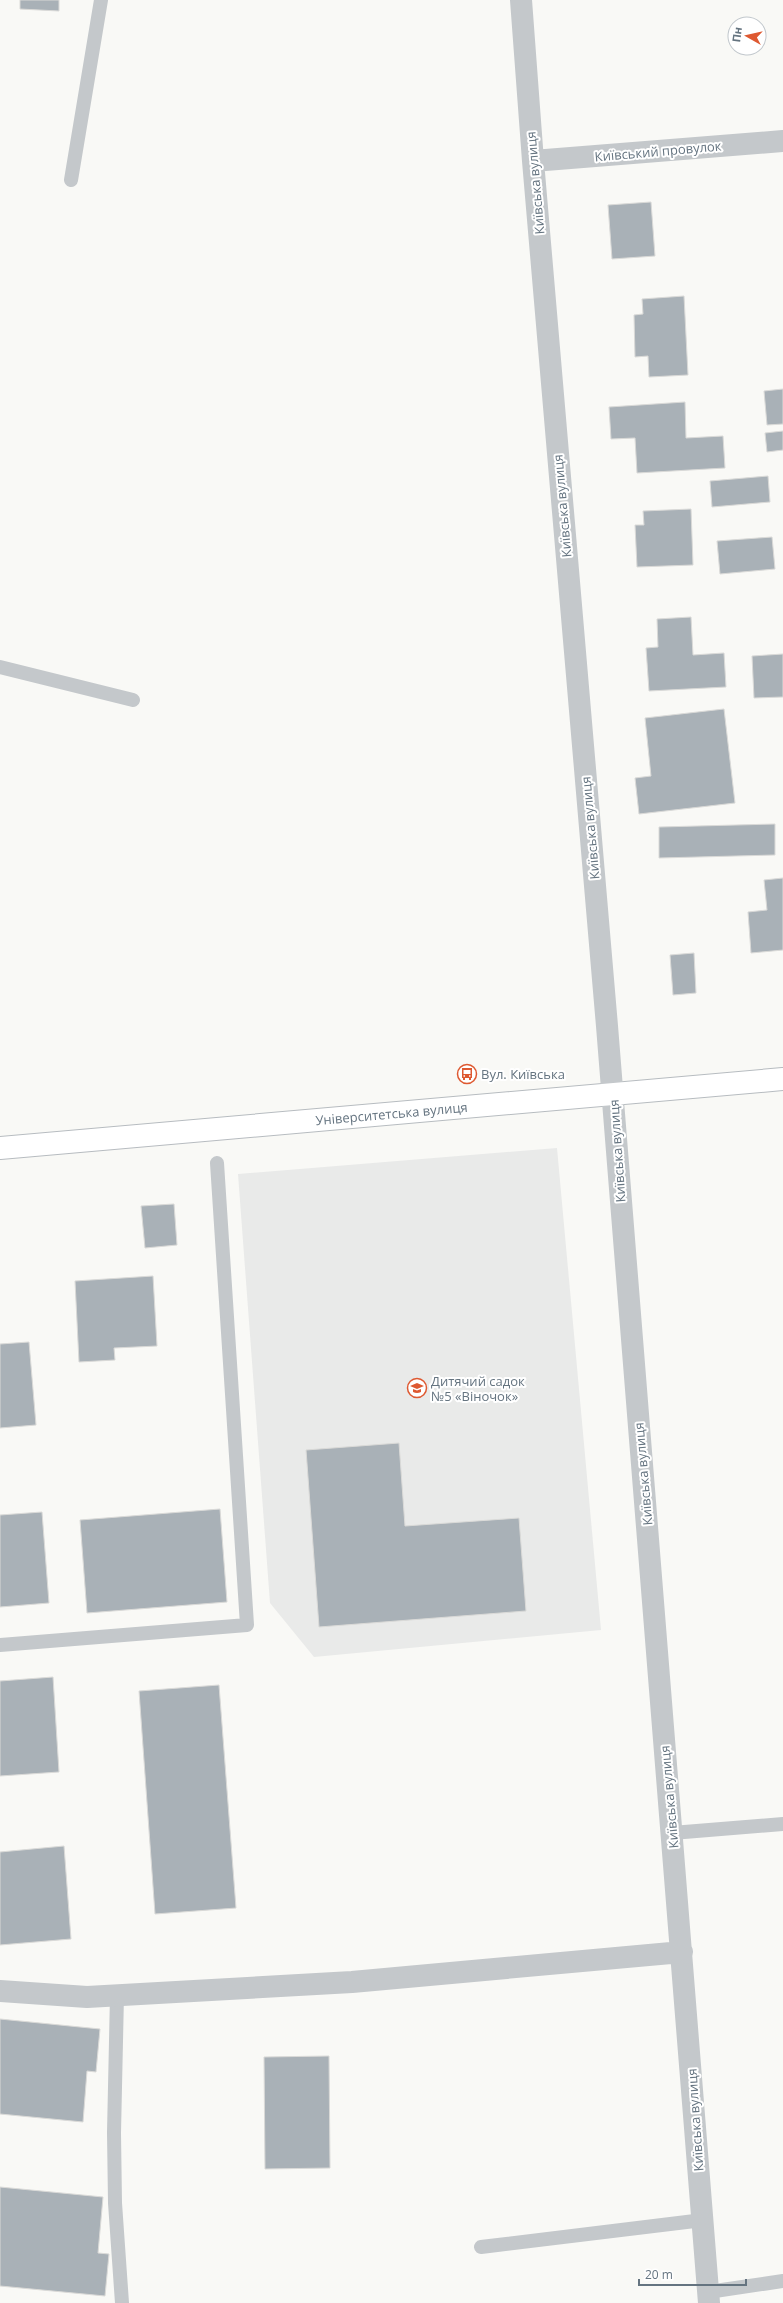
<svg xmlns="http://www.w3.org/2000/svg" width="783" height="2303" font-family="'Open Sans',sans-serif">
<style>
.built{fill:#e9eae9}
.building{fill:#a9b1b7;stroke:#dadad8}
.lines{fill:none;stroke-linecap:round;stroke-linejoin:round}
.secondary-casing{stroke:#b7bcc0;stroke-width:24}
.lane{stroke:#c4c8cb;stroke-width:14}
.street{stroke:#c4c8cb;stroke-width:22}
.secondary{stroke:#fff;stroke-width:22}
.labels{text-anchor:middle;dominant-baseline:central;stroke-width:4;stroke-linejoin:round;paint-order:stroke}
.street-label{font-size:13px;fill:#657480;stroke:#fff}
.poi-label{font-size:13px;fill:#657480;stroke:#fff;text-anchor:start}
</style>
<rect width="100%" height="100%" fill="#f9f9f6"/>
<!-- built -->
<path class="built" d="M557,1148L601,1630L314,1657L270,1603L238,1174Z"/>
<!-- building -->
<path class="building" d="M20,0H59V11L20,9Z
M651,202L655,256L612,259L608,205Z
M684,296L688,375L649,377L648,356L635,357L634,315L643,314L642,299Z
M783,389V424L767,425L764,391Z
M685,402L686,438L723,436L725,468L637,473L635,438L611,439L609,407Z
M783,431V450L767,452L765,433Z
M768,476L770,502L712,507L710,481Z
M691,509L693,565L637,567L635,525H644L643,511Z
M772,537L775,569L720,574L717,541Z
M691,617L693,655L724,653L726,687L649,691L646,648L658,647L657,619Z
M783,654V697L754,698L752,656Z
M724,709L735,803L639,814L635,778L651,776L645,718Z
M775,824V855L659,858V827Z
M783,878V950L751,953L748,912L767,910L764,880Z
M694,953L696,993L673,995L670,955Z
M174,1204L177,1245L145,1248L141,1206Z
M153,1276L157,1346L114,1348L115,1360L79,1362L75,1281Z
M29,1342L36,1425L0,1428V1344Z
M399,1443L405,1526L519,1518L526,1611L319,1627L306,1450Z
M220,1509L227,1602L87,1613L80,1520Z
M42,1512L49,1603L0,1607V1515Z
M53,1677L59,1772L0,1776V1681Z
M219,1685L236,1908L155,1914L139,1691Z
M64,1846L71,1939L0,1945V1852Z
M0,2019L100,2029L96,2072L87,2071L83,2122L0,2114Z
M329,2056L330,2168L265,2169L264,2057Z
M0,2187L103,2197L98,2253L109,2254L105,2296L0,2286Z"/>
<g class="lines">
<!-- secondary casing -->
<g class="secondary-casing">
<g id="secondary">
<path id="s1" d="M0,1148L783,1079"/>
</g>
</g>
<!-- lane -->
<path class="lane" d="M71,180L101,0
M0,667L133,700
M0,1645L247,1625L217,1163
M672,1833L783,1824
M117,1995L114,2133L115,2203L122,2303
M481,2247L703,2220
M708,2292L783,2281"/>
<!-- street -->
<path class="street" d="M521,0L533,161L607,1026L709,2303
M533,161L783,141
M0,1991L87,1997L352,1982L682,1952"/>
<!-- secondary -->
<use href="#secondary" class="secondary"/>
</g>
<!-- icons -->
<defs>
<g id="bus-ring" transform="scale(1)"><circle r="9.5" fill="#fff" stroke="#de5931" stroke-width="1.5"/><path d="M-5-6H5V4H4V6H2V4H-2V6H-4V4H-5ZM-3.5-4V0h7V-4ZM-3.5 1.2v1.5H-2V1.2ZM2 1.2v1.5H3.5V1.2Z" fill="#de5931"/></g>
<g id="school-ring" transform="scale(1)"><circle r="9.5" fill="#fff" stroke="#de5931" stroke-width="1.5"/><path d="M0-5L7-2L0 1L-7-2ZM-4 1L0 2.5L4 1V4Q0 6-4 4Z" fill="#de5931"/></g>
</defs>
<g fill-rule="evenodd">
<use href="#bus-ring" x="467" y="1074"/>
<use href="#school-ring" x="417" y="1388"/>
</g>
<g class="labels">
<!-- street labels -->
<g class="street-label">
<text transform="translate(658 151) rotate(-5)">Київський провулок</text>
<text transform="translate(535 183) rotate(-95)">Київська вулиця</text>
<text transform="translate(562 506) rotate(-95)">Київська вулиця</text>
<text transform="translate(590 828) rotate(-95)">Київська вулиця</text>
<text stroke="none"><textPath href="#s1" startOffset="393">Університетська вулиця</textPath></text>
<text transform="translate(617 1151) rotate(-94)">Київська вулиця</text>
<text transform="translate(643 1474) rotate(-95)">Київська вулиця</text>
<text transform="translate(669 1797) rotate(-95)">Київська вулиця</text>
<text transform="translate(695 2120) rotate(-94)">Київська вулиця</text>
</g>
<!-- poi labels -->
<g class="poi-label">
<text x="481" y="1074">Вул. Київська</text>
<text x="431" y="1381">Дитячий садок<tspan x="431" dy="15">№5 «Віночок»</tspan></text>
</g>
</g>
<!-- north arrow -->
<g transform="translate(747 36) rotate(278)"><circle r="19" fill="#ffffff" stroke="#c1c7cc"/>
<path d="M0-3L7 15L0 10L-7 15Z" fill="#de5931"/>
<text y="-6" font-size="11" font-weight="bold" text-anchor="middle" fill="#657480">Пн</text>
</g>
<!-- scale -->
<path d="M639 2279v6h107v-6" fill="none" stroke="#657480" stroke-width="2"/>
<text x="645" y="2279" font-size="12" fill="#657480" stroke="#ffffff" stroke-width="3" paint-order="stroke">20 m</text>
</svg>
